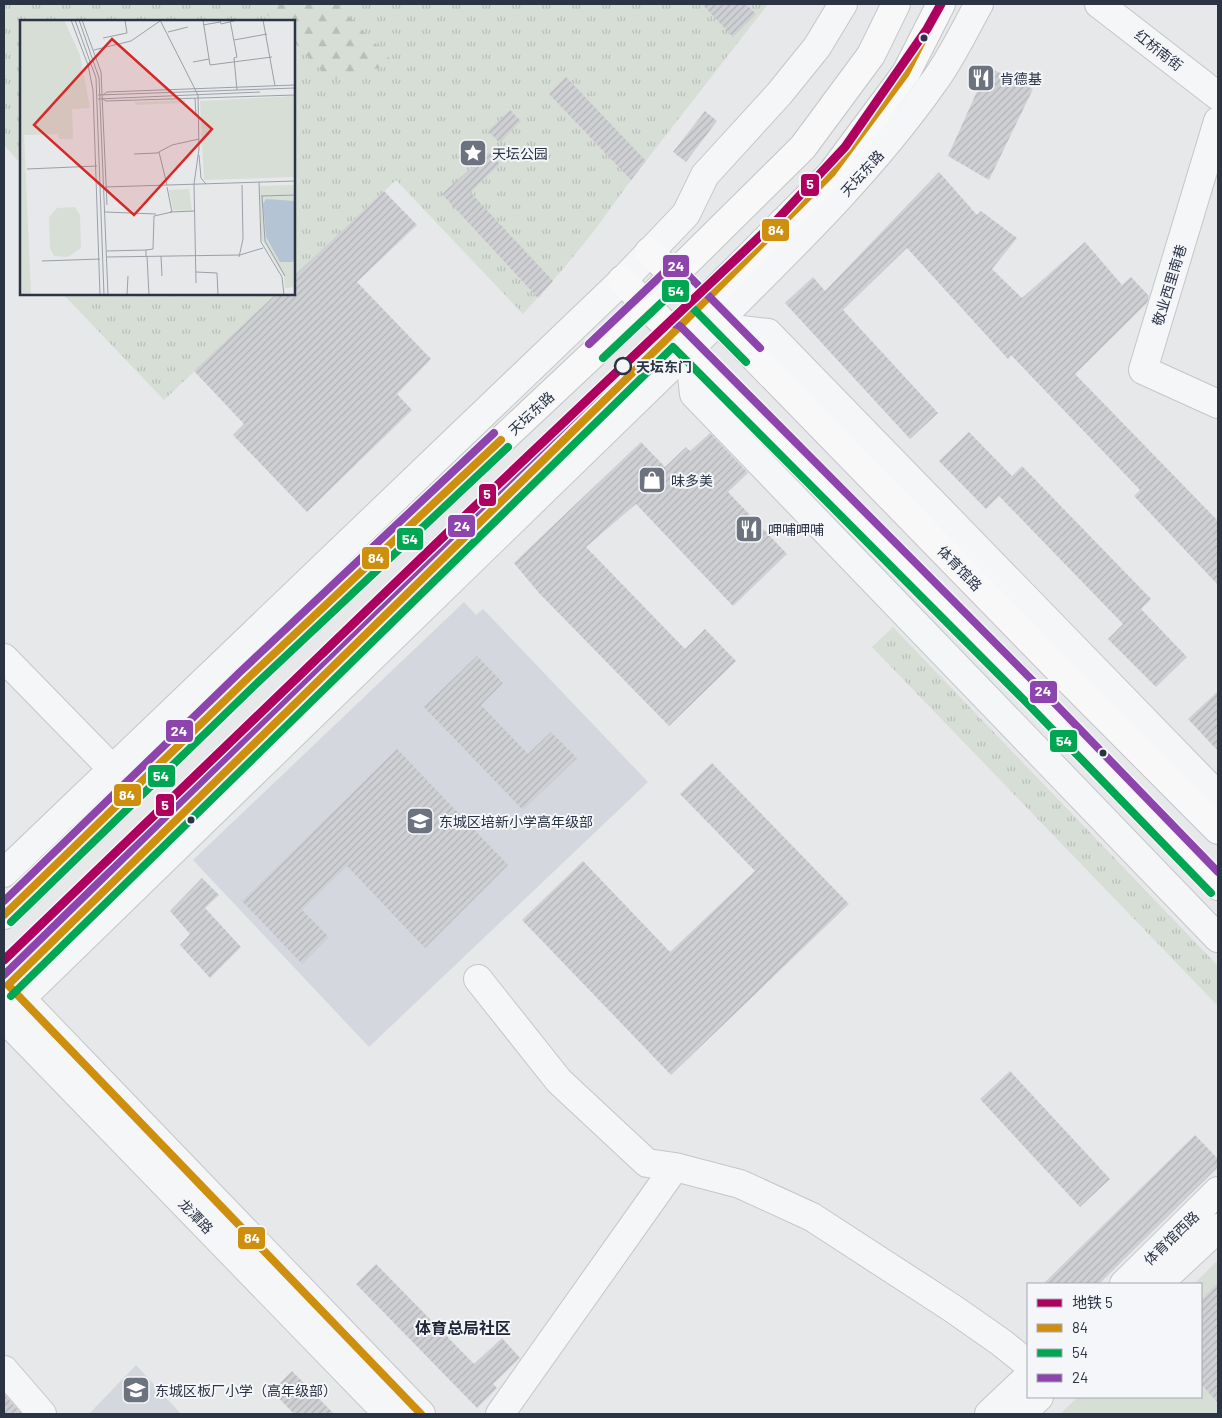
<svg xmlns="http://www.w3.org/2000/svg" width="1222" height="1418" font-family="Barlow,'Noto Sans SC',sans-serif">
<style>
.built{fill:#d4d7dd}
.grass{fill:url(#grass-tufts)}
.forest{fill:url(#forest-firs)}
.pitch{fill:#d6ded6}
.building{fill:url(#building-hatch)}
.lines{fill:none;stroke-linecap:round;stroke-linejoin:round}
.minor-casing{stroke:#c4c6c8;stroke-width:30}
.major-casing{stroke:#c2c5c8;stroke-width:30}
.minor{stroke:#f5f6f7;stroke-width:28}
.major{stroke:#f8f8f8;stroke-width:28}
.bus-1-casing{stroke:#f4f6f9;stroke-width:11}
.bus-2-casing{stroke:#f4f6f9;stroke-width:11}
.bus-3-casing{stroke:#f4f6f9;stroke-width:11}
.bus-1{stroke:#ce8f0e;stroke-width:8}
.bus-2{stroke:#00a651;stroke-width:8}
.bus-3{stroke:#8e44ad;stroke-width:8}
.metro-1-casing{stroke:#f4f6f9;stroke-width:12}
.metro-1{stroke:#ae005f;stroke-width:9}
.bus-dot{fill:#2b3445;stroke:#f4f6f9;stroke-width:2}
.stop-dot{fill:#f4f6f9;stroke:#2b3445;stroke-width:2.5}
.labels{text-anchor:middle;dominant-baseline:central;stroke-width:4;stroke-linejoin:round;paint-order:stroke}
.street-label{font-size:14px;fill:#2b3445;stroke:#f4f6f9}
.poi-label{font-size:14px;fill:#2b3445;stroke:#f4f6f9;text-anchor:start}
.stop-label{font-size:14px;font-weight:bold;fill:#2b3445;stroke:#f4f6f9;text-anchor:start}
.quarter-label{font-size:16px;font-weight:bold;fill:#1d2536;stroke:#f4f6f9}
.inset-road{fill:none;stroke:#9ba0a8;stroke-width:1}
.view{fill:#d62828;fill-opacity:0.15;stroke:#d62828;stroke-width:2.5}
.inset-edge{fill:none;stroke:#2b3445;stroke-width:2.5}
.line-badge{stroke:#f4f6f9;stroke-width:2}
.badge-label{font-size:14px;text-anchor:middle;font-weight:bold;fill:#fff}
</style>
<defs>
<pattern id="grass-tufts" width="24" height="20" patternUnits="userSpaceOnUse" patternTransform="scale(1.25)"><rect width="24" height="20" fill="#d6ded6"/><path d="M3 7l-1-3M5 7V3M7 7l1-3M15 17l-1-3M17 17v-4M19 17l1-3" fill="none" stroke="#b8bfb9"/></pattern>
<pattern id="forest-firs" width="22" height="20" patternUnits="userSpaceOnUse" patternTransform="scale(1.25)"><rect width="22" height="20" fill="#d6ded6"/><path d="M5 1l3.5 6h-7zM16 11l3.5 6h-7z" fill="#b8bfb9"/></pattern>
<pattern id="building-hatch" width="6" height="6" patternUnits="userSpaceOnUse" patternTransform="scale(1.25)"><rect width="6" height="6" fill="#ced0d3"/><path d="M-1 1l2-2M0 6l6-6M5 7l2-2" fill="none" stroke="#b1b3b6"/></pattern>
</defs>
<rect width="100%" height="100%" fill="#e6e8ea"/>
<!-- built -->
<path class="built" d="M464,602L476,615L483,609L648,782L369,1047L193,860Z
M136,1365L181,1414H89Z"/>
<!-- grass -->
<path class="grass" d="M4,4H768L631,180L594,231L563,269L523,314L396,180L294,276V21H21V164L4,145Z
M63,294H276L164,400Z
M893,627L1218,966V1006L872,647Z"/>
<!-- forest -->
<path class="forest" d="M257,4H337L395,64L330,80L294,42V21H273Z"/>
<!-- pitch -->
<path class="pitch" d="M1218,1260V1414H1060L1078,1397H1201V1284H1194Z"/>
<!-- building -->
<path class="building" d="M702,4H746L756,14L733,37Z
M988,67L1033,89L989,180L948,156Z
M566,77L646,161L631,180L549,94Z
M510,110L521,121L500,143L488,131Z
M705,111L717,121L686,162L673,152Z
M489,152L500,164L470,192L553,281L538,298L442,194Z
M939,172L977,215L981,211L1017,238L992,269L1022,298L1085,242L1122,285L1131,277L1149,296L1147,303L1075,374L1218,521V585L1134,496L1140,490L1011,355L1008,359L907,248L843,310L938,413L910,439L785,303L813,277L825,291Z
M384,191L417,225L357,282L431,359L397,394L412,410L307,512L233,435L244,424L194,371L276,294H294V276Z
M969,432L1012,476L1022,466L1151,599L1141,609L1187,657L1156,687L1108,639L1123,624L999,496L986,509L939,461Z
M710,433L748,473L728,492L787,554L733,606L636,504L586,547L685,649L705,629L736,661L669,726L539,593L514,563L641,442L665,467L686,447L690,451Z
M477,656L503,683L481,705L528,754L551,732L577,758L523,810L424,707Z
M1218,691V751L1188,719Z
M397,749L508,865L425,948L347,866L302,910L329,937L302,964L242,901Z
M712,763L849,904L671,1075L522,920L583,861L670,952L755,871L680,794Z
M202,878L219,895L205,908L241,947L210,978L180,945L190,934L170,911Z
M1010,1071L1110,1179L1080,1207L980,1099Z
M1195,1135L1218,1159V1167L1099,1284H1043Z
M376,1264L474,1364L502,1338L520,1358L493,1384L497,1388L477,1408L356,1284Z
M1218,1283V1403L1201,1384V1300Z
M292,1371L334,1414H294L272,1391Z
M4,1394L22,1414H4Z"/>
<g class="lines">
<!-- minor casing -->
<g class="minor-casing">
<path id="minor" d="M1099,4L1218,96
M1218,121L1143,370L1218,404
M718,321L741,330L768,333L1218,796
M689,349L694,394L1218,938
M4,658L125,782
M4,873L627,276L686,214L705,175L779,94L817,47L843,4
M478,979L559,1081L647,1163L675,1167L740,1184L812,1217L952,1308L1002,1343L1028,1364
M8,985L421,1414
M4,1015L718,321C794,245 871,171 933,83C950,61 965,29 979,4
M4,1018L388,1414
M1124,1284L1218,1191
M1158,1284L1218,1228
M4,1370L42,1414
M500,1414L675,1167
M989,1414L1028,1377
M1021,1414L1039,1397"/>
</g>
<!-- major casing -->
<g class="major-casing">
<path id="major" d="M649,252L675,276L1058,669L1218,830
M622,280L704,365L1031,693L1218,886
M4,915L246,680L609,339L803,147L871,55L896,4
M4,989L673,333L831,174L906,73L941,4"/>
</g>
<!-- minor -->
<use href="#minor" class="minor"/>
<!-- major -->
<use href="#major" class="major"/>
<!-- bus-1 casing -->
<g class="bus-1-casing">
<path id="bus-1" d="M4,915L246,680L501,440
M421,1414L8,985L673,333L831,174L906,73L941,4"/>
</g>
<!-- bus-2 casing -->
<g class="bus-2-casing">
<path id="bus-2" d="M603,358L675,290L746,362
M11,922L253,687L508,447
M11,996L673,347L1024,700L1211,893"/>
</g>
<!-- bus-3 casing -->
<g class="bus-3-casing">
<path id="bus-3" d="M589,344L668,269L675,266L682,269L760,348
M4,901L239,673L494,433
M4,975L666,326L672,323L680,326L1038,686L1218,872"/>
</g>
<!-- bus-1 -->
<use href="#bus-1" class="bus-1"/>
<!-- bus-2 -->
<use href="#bus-2" class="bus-2"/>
<!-- bus-3 -->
<use href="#bus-3" class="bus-3"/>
<!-- metro-1 casing -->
<g class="metro-1-casing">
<path id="metro-1" d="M4,960L469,512L775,222L845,147L927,29L941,4"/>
</g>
<!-- metro-1 -->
<use href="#metro-1" class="metro-1"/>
</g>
<!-- icons -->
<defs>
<g id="restaurant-square" transform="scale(1.4375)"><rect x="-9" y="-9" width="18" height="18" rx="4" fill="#6c737f" stroke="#f4f6f9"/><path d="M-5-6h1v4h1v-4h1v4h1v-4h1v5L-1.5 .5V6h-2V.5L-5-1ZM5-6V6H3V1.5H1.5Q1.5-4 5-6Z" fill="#fff"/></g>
<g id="sight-square" transform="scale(1.4375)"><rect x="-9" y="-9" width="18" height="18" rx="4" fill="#6c737f" stroke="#f4f6f9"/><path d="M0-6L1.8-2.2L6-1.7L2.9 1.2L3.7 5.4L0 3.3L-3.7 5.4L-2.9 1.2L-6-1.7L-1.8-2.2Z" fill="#fff"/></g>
<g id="shop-square" transform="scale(1.4375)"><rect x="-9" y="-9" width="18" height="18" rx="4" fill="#6c737f" stroke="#f4f6f9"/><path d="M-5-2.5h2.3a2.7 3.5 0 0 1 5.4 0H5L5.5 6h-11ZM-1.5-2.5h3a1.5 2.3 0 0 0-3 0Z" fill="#fff"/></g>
<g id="school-square" transform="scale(1.4375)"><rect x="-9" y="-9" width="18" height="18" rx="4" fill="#6c737f" stroke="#f4f6f9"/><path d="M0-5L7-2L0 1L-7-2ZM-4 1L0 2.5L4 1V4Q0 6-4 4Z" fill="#fff"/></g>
</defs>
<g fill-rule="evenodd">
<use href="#restaurant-square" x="981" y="78"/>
<use href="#sight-square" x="473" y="153"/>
<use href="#shop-square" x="652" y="480"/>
<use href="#restaurant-square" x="749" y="529"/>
<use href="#school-square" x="420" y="821"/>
<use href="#school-square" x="136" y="1390"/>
</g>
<!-- markers -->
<g class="bus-dot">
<circle cx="924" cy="38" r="4.5"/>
<circle cx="1103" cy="753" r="4.5"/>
<circle cx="191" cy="820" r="4.5"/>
</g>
<circle class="stop-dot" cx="623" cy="366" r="8"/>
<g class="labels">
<!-- street labels -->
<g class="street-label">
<text transform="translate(1159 50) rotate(38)">红桥南街</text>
<text transform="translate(862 173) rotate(-48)">天坛东路</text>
<text transform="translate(1169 285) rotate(-73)">敬业西里南巷</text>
<text transform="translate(531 413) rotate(-43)">天坛东路</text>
<text transform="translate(960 568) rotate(46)">体育馆路</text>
<text transform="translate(196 1216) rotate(46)">龙潭路</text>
<text transform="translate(1171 1238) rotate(-44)">体育馆西路</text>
</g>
<!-- poi labels -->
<g class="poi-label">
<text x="1000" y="78">肯德基</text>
<text x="492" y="153">天坛公园</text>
<text x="671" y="480">味多美</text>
<text x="768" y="529">呷哺呷哺</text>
<text x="439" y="821">东城区培新小学高年级部</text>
<text x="155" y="1390">东城区板厂小学（高年级部）</text>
</g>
<!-- stop labels -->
<g class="stop-label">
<text x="636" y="366">天坛东门</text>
</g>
<!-- quarter labels -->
<g class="quarter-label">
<text x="463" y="1327">体育总局社区</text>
</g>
</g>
<!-- overview -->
<g transform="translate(20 20)">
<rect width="275" height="275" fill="#e6e8ea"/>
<path d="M0,0H44L60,35L70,88L52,89L53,119H39L38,114L4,115L11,275H0ZM165,80V83L115,85V82ZM275,165V267L265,268L264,256L241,218L240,166ZM169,169L172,191L153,190L149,170Z" fill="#d6ded6"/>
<path d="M44,81L41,87L4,88L2,83ZM0,151H2L5,241L0,242ZM0,249H6L7,275H0Z" fill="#d6ded6"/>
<path d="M275,76V157L184,160L180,81ZM37,188L55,187L60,195L61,228L48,237L34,236L30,228L29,197Z" fill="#d6ded6"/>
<path d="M246,179L275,181V240L272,242H260L246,217L243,184Z" fill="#b4c4d5"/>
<path class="inset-road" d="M51,0L68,45L73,70L80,275M55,0L76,58L84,275M59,0L79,58L88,275M62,0L81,52L87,185M140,0L178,75L179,129L174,164L176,263M183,0L190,45L252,37M200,0L201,4L218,0M210,0L217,37L214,38L217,70M243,0L255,66M183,5L200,2M148,12L168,7M83,18L107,13L105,0M214,20L247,14M74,30L111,21L140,1M173,42L189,39M78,75L275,68M83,75L87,72L275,65M175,78L176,96M78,79L240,72M83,79L86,81L275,75M139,132L147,165M114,134L137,133L152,125L179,119M179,135L181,158L186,164M7,149L77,146M239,162L241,222L262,257L264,275M85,167L275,161M241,176L275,175M242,176L245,221L265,256M85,192L136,194M150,192L175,191M87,231L126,230M126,236V230L133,229L134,196L152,192L147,167M127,236L129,275M141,236L142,256M87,237L220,235L243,228M219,237L223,219L222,165M22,241L80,239M176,252L197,253L198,275M107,275L108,256"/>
<path class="view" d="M92,19L192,109L114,195L14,105Z"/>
<rect width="275" height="275" class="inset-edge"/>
</g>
<g class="line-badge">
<rect x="800" y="173" width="20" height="24" rx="5" fill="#ae005f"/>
<rect x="761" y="218" width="29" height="24" rx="5" fill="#ce8f0e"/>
<rect x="662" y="254" width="28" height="24" rx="5" fill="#8e44ad"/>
<rect x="661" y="279" width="29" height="24" rx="5" fill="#00a651"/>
<rect x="478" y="483" width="19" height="24" rx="5" fill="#ae005f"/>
<rect x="447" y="514" width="29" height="24" rx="5" fill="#8e44ad"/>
<rect x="396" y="527" width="28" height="24" rx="5" fill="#00a651"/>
<rect x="361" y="546" width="29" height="24" rx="5" fill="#ce8f0e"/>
<rect x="1029" y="680" width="29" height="24" rx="5" fill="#8e44ad"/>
<rect x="165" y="719" width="29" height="24" rx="5" fill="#8e44ad"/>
<rect x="1049" y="729" width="29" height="24" rx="5" fill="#00a651"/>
<rect x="147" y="764" width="29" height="24" rx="5" fill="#00a651"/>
<rect x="113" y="783" width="29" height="24" rx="5" fill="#ce8f0e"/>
<rect x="155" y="793" width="20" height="24" rx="5" fill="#ae005f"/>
<rect x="237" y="1226" width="29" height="24" rx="5" fill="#ce8f0e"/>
</g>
<g class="badge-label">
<text x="810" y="189">5</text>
<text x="776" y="235">84</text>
<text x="676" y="271">24</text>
<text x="676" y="296">54</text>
<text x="487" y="499">5</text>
<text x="462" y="531">24</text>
<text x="410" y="544">54</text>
<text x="376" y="563">84</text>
<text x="1043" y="696">24</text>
<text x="179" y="736">24</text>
<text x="1064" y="746">54</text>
<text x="161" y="781">54</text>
<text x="127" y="800">84</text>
<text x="165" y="810">5</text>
<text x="252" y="1243">84</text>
</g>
<!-- border -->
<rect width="1222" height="1418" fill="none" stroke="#2b3445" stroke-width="10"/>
<!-- legend -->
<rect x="1027" y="1283" width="175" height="115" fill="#f4f6f9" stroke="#a4a8b1"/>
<rect x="1037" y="1299" width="25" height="8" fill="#ae005f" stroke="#a4a8b1"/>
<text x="1072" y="1308" font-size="15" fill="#2b3445">地铁 5</text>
<rect x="1037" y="1324" width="25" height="8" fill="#ce8f0e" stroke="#a4a8b1"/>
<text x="1072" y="1333" font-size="15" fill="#2b3445">84</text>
<rect x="1037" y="1349" width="25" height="8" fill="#00a651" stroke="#a4a8b1"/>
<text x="1072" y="1358" font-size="15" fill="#2b3445">54</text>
<rect x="1037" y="1374" width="25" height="8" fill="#8e44ad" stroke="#a4a8b1"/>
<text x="1072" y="1383" font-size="15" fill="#2b3445">24</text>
</svg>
